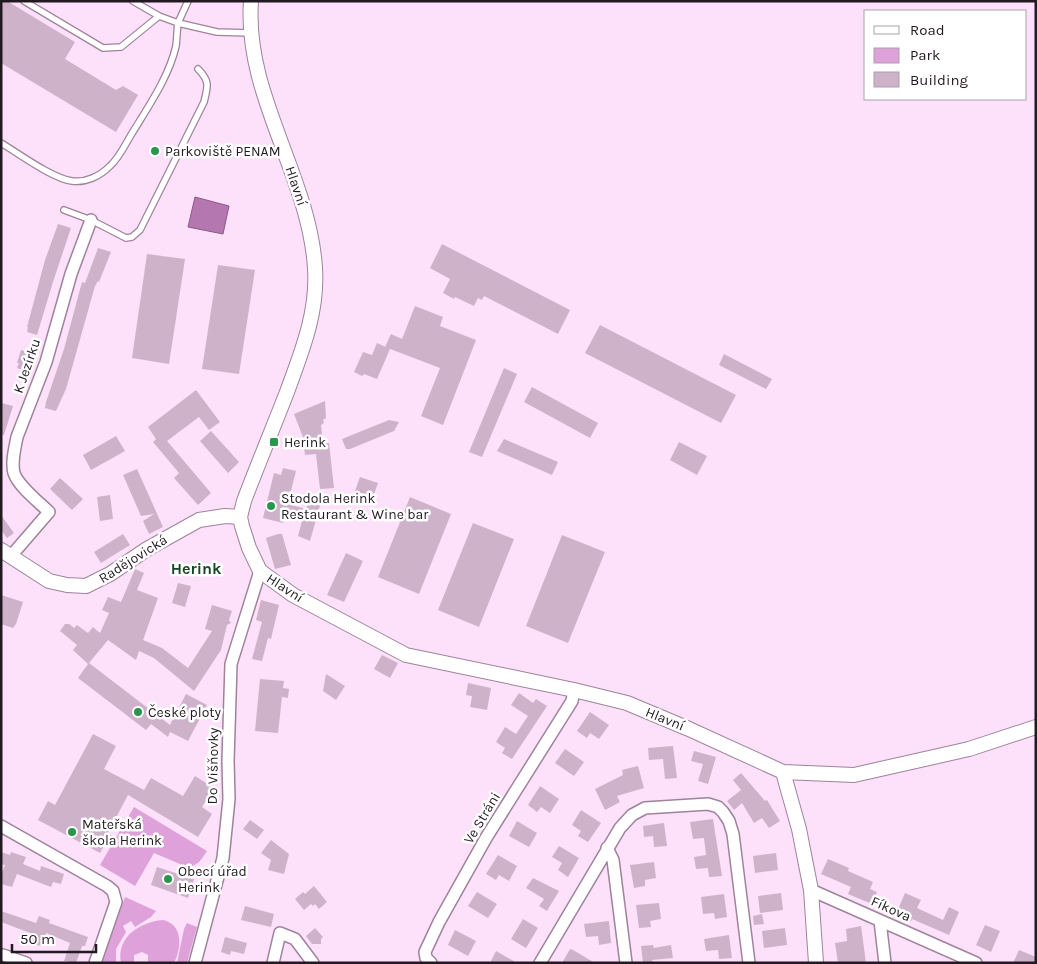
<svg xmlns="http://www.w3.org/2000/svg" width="1037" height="964" font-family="Karla,sans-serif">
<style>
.green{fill:#dfa1d9}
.water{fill:#b577b0;stroke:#895b85}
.building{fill:#ceb2ca}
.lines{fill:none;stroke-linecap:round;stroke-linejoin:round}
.service-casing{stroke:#9e839a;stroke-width:8}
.minor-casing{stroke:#9e839a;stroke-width:14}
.tertiary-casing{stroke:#9e839a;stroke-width:16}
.service{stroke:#fff;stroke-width:5.5}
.minor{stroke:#fff;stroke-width:11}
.tertiary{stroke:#fff;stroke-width:14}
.poi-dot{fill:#2a954d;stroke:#fff;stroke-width:2}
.labels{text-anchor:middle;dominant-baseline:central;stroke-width:5;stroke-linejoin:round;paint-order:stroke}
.poi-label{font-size:14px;fill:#231922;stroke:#fff;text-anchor:start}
.street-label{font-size:14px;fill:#231922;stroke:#fff}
.quarter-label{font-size:16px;font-weight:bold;fill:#144623;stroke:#fff}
</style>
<rect width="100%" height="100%" fill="#fde0fa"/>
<!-- green -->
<path class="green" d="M134,807L207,851C201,860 198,866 187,867L154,853L135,886L100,865Z
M125,897L156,911L151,917L135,927L131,921L123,926L126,932L116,949V962L102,963Z
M163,920C183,924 182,948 174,963H148V955L142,952L134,955V963H121C116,937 140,922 163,920Z
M187,923L197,927L187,963H177L184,929Z"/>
<!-- water -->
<path class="water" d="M195,197L229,206L223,234L188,227Z"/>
<!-- building -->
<path class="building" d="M1,1H7L75,42L65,59L116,90L123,86L138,95L116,132L1,63Z
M58,224L71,228L53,282L37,335L27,332L28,327H27L45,260Z
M442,244L570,310L558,334L484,296L482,300L478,298L474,306L455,297L454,299L443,293L450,279L430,268Z
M98,248L111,252L99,282L98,281L95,286L66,389L56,411L45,408L46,402L64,349L82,282L85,283Z
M147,254L185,259L169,364L132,358Z
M218,265L255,270L239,374L202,369Z
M415,306L443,317L440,326L476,340L443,425L421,416L440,368L385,347L391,334L402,339Z
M600,325L736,395L721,423L585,353Z
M377,343L390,349L377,379L364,374L362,376L354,372L363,352L372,355Z
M21,350L34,354L28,372L17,368L19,363H17Z
M724,354L772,379L766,389L719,365Z
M504,368L517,374L482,457L469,452Z
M532,387L598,423L590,438L524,402Z
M196,390L220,422L209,430L199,417L167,441L211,493L198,505L174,478L179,473L153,442L156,439L148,427Z
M325,401L326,418L323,420L324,423L321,425L323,444L329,443L334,488L320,489L316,454L305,455L303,437L294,414Z
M1,403L13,406L4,435H1Z
M389,420L399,422L394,431L350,449H346L342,439Z
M211,431L239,462L228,473L200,441Z
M116,436L125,451L91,470L83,455Z
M504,439L558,462L552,475L497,451Z
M679,442L707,456L697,475L670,460Z
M283,468L296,471L291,491H288L290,492L288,504L306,509L309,498L321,502L310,541L298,536L302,521L285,516L283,523L263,518L274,473L281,475Z
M137,469L163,527L149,534L143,521L154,514L141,516L123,475Z
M360,477L378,483L373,497L355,491Z
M60,478L83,499L72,510L50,489Z
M110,495L113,519L100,521L97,497Z
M410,497L451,514L419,594L378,577Z
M1,515L14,533L7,538L1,530Z
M473,523L514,539L479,627L438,610Z
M123,534L130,545L101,563L94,552Z
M278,534H282L291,565L275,569L266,538Z
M562,535L605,552L568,643L526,626Z
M346,553L363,561L344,602L327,595Z
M135,569L144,573L137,590L158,598L143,640L162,648L188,668L212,631L205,629L212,605L232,611L229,620L231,623L227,625L221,650L194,691L154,658L139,651L136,660L108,640L89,663L170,725L186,694L207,705L188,741L170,732L168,737L151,724L146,730L78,678L88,664L73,650L77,645L60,631L65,624H69L74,628L77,625L88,633L93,627L100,633L109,613L102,610L108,597L121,602Z
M178,583L191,586L185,607L172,603Z
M1,595L23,602L16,624L13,628L1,624Z
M261,600L279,605L271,639L268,638L262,661L252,659L262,622L256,620Z
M382,655L398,663L390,678L374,669Z
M326,674L345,686L336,700L323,691Z
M260,679L284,681L283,688L289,689L288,698L282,697L278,733L255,731Z
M468,683L491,688L487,710L470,707L472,696L466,695Z
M519,693L533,703L536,699L547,706L512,759L502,753L505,748L496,742L505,727L516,734L528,716L511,705Z
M590,712L609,725L599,739L590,733L587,738L577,731Z
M93,734L116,746L104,769L144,790L151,778L183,796L195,776L214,788L202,807L212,814L198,837L128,795L108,833L114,837L109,846L105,844L100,853L38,820L48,801L55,805Z
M673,746L677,778L665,779L663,759L649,760L648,748Z
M565,749L584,762L574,776L555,763Z
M694,751L716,757L708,784L698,781L703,764L691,761Z
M638,766L644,788L617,796L620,802L605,810L595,789L623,775L622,770Z
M741,773L765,801L767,800L780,821L769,828L762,818L754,823L742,803L734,810L727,801L741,790L733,780Z
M540,786L559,799L550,813L541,807L537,812L528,805Z
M581,810L601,823L588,842L578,836L581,831L572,825Z
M713,819L722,876L709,877L708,868L696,869L694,857L706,855L704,838L693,839L690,822Z
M250,820L264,830L257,839L243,829Z
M517,821L537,833L529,847L509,836Z
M664,823L667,846L654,847L653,836L644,837L643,826Z
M271,840L289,854L284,874L268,870L271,860L261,853Z
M559,846L579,858L568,877L558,870L562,863L552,857Z
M1,852L10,855L11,852L26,857L23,864L40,871L41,866L64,874L61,884L53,882L51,887L17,874L12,887L1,884V875L5,865L1,864Z
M776,853L778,870L755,873L753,856Z
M498,855L517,866L509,881L499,875L496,880L486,874Z
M828,859L849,868L848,871L873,882L870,889L877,892L872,904L848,894L851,887L821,874Z
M654,862L656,878L645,880V886L634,888L630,865Z
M157,867L194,879L188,898L151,885Z
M533,878L559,891L547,911L539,906L544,899L526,888Z
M314,886L327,902L319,909L315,904L313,906L311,904L304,910L295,899L303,892L305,894Z
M477,892L497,904L488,918L468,906Z
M781,893L783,910L760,913L758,896Z
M905,893L921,900L917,908L943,920L949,907L959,912L949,935L912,919L911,921L896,914Z
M724,894L727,917L715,919L714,913L703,914L701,897Z
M884,902L893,906L889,915L879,911Z
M659,903L661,919L650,921L651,927L639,928L636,905Z
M245,906L274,914L271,927L241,920Z
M1,911L36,923L39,916L50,920L49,923L88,937L85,946H82L76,963L64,961L70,943L46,933L41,946L30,943L33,934L1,922Z
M762,914L764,924L754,925L753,916Z
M523,919L538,928L526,948L511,939Z
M609,921L611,943L599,945L598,936L586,937L584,924Z
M985,925L1000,931L991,952L976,945Z
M861,926L866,963H838L835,943L847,941L846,929Z
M315,928L323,937L321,939V944H312L306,936Z
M785,928L787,945L764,948L762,931Z
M455,930L476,941L468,956L448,945Z
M729,935L732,958L719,959L718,950L706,951L704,939Z
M225,937L247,943L244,954L231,951L230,955L221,952Z
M653,945L654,948L671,945L673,958L652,960L653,963H643L641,946Z
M570,949L573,950L595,963H562Z
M1019,950L1036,957V963H1013Z
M496,951L517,963H490Z"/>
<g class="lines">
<!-- service casing -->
<g class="service-casing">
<path id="service" d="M24,1L103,48L121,47L159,16
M133,1L159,16L178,23L188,1
M1,143C18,153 53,179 72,181C86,183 100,176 110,166C119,158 125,145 131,135C148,107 169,77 176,46C177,38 177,30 178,23L217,32L251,33
M64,210L91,220L126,238L132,237L140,230L204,102C208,86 210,81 198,69"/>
</g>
<!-- minor casing -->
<g class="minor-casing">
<path id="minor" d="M11,556L49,512C40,503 18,486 14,473C11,462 15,448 17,437L46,362L71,274L91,220
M1,826L107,886L113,891L116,902L95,963
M607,848L613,860L626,963
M811,890L976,963
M880,921L885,963
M3,955L26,963
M195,963L223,858L229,799L228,761L231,664L260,571
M273,963L280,933L295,939L313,963
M431,963L426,958L425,952L439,922L486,838L572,701L574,690
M540,963L620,828L632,815L645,808L708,804L718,807L723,812L729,821L733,834L749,963"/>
</g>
<!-- tertiary casing -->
<g class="tertiary-casing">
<path id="tertiary" d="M251,1C244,95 309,175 315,268C318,312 302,351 287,392C273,428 258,464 244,501L240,517L242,526L249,548L260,571L293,595L406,655L574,690L627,703L689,729L783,772L854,775L969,749L1036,727
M1,550L49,581L67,585L86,586L110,574L147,549L199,520L225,516L240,517
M783,772L799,829L811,890L816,963"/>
</g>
<!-- service -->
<use href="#service" class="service"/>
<!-- minor -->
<use href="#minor" class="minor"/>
<!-- tertiary -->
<use href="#tertiary" class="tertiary"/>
</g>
<!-- markers -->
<g class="poi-dot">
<circle cx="155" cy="151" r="5"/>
<rect x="269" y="437" width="10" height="10" rx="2.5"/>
<circle cx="271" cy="506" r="5"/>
<circle cx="138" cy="712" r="5"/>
<circle cx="72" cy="832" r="5"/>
<circle cx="168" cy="879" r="5"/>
</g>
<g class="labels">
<!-- poi labels -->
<g class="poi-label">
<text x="165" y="151">Parkoviště PENAM</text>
<text x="284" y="442">Herink</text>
<text x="281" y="498">Stodola Herink<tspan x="281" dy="16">Restaurant &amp; Wine bar</tspan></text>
<text x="148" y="712">České ploty</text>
<text x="82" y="824">Mateřská<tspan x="82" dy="16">škola Herink</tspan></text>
<text x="178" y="871">Obecí úřad<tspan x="178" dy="16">Herink</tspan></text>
</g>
<!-- street labels -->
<g class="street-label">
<text transform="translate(296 186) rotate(71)">Hlavní</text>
<text transform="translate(27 366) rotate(-71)">K Jezírku</text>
<text transform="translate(133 559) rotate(-32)">Radějovická</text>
<text transform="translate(285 588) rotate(33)">Hlavní</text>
<text transform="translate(665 719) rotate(22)">Hlavní</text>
<text transform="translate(213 766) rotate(-89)">Do Višňovky</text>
<text transform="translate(482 818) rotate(-59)">Ve Stráni</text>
<text transform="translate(891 909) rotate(24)">Fíkova</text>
</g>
<!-- quarter labels -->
<g class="quarter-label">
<text x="196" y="568">Herink</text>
</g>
</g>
<!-- border -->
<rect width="1037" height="964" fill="none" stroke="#231922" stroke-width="5"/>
<!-- legend -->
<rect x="864" y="10" width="162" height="90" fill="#ffffff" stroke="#a7a3a7"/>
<rect x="874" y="26" width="25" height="8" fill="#ffffff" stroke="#a7a3a7"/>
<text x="910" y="35" font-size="15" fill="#231922">Road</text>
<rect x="874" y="48" width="25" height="15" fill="#dfa1d9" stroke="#a7a3a7"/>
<text x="910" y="60" font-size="15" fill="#231922">Park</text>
<rect x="874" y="72" width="25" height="15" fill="#ceb2ca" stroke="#a7a3a7"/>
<text x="910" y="85" font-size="15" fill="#231922">Building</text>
<!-- scale -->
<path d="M12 944v8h84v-8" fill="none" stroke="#231922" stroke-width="2.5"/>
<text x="20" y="944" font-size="15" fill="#231922" stroke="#ffffff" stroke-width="4" paint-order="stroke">50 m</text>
</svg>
